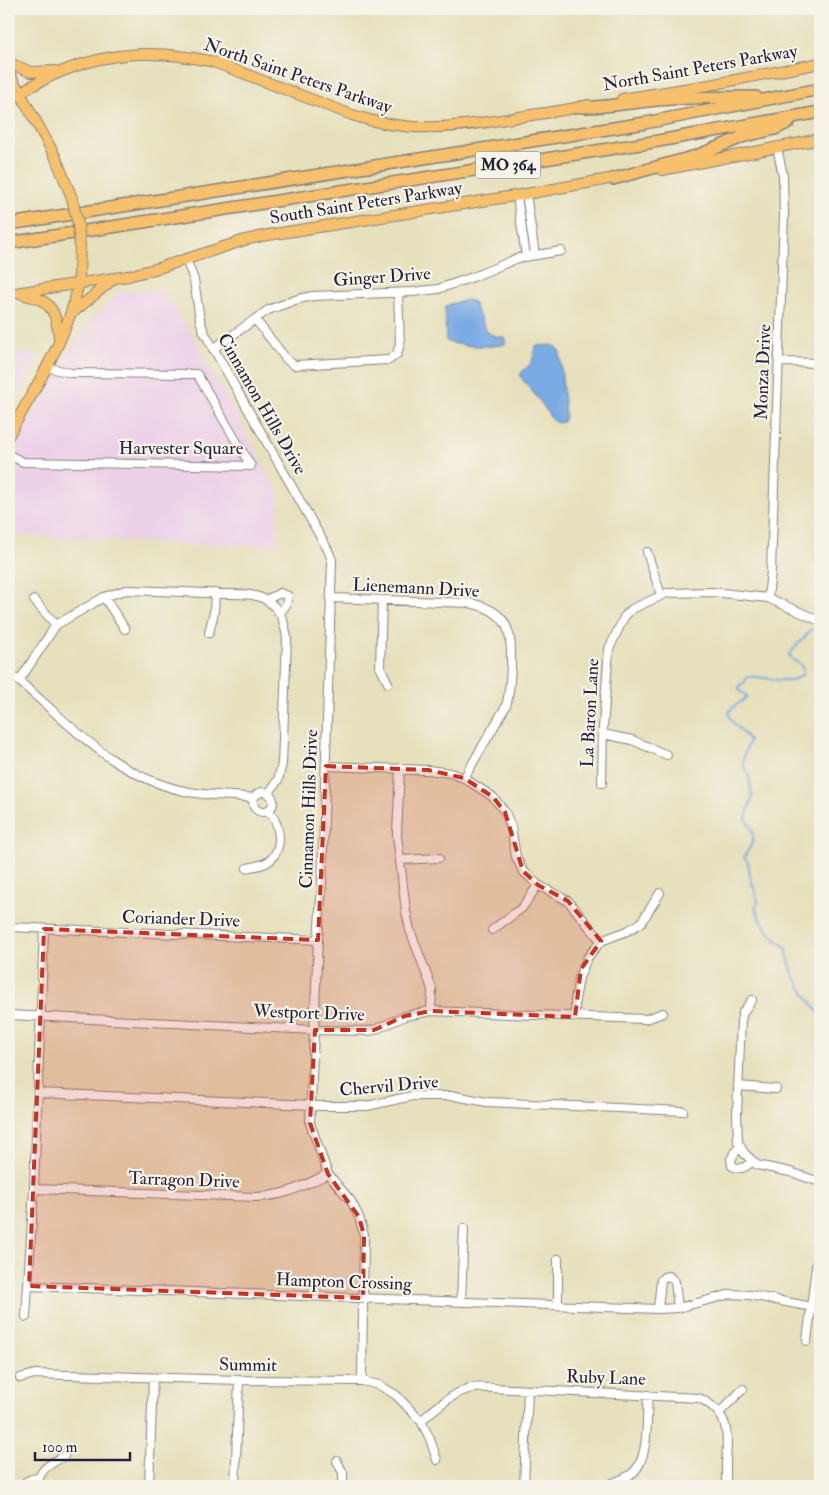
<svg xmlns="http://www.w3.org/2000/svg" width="829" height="1495" font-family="'IM FELL Double Pica',serif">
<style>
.built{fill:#edd1e9}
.water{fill:#7aabe5;stroke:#4e6690}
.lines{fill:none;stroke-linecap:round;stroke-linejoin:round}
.stream{stroke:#7aabe5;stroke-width:2}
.minor-casing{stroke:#84817c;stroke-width:10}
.major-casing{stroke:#84817c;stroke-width:12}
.highway-casing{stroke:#84817c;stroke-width:14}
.minor{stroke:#fff;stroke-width:8}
.major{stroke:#f7c06c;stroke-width:10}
.highway{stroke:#f7c06c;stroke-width:11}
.major-bridge-casing{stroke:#84817c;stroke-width:12;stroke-linecap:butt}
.major-bridge{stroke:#f7c06c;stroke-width:10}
.marked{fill:#c8321e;fill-opacity:0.2;stroke:#c8321e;stroke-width:4;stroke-dasharray:10 6;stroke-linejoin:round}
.labels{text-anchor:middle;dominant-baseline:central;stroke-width:4.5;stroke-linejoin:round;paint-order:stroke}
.shield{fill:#f7f3e8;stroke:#62616f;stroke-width:1}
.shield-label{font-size:16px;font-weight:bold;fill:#22223b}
.street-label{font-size:18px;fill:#22223b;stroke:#f7f3e8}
</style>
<rect width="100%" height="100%" fill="#f7f3e8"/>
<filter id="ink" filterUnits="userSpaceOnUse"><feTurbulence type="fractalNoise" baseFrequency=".02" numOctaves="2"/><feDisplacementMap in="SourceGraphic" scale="10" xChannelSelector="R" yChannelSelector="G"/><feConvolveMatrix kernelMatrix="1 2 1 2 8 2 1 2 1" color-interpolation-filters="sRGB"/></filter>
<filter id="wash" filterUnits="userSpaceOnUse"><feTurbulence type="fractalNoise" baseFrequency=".0096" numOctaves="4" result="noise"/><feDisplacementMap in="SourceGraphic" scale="20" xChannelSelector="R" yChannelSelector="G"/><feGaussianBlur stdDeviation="1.12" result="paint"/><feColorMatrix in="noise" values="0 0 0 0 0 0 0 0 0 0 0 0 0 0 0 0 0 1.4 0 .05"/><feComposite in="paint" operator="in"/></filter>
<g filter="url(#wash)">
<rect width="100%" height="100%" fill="#e6e0bc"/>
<!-- built -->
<path class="built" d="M161,290L188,328L278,492L277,545H207L9,535V455L67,355L97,314L120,291Z
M9,330L16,353L39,355L9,414Z"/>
<!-- water -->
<path class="water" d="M467,300L472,301L474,304L486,331L494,336L504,337L506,342L505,344C495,348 456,346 446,341L445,308L450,304Z
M552,345L557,347L560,353L565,416L563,422L558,423L553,421L542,404L520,376L522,372L532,362L536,346Z"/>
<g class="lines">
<!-- stream -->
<path class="stream" d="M820,611V610
M811,629C804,640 795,645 789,655C794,664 804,661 803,674C789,688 764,674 747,677L745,682L739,686V690L747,696C743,702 736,704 731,709C723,720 745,731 749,741L744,755L743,764L749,777L752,797L746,819C758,838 754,840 744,857L748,862L751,881L756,893L758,902L755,908C762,925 771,938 786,947C788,955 789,964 792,971C798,987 811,1000 820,1015"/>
</g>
</g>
<g filter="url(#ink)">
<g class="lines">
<!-- minor casing -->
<g class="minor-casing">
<path id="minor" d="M526,194L535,255
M517,196L526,256
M186,259L194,280L200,320L204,332L328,550L332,560L322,884L318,940L310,1123L328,1174L351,1201L359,1217L364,1235L362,1381
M255,319L287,360L294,365L389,360L397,354L400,344L398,293
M213,349L268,310L298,299L313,296L412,292L438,289L473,277L518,258L561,251
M779,362L820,363
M9,455L23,462L251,466L197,374L71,373L46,367
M647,552L661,595
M104,597L125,629
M331,598L470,603C509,611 512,631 511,667C510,680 510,693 506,706L464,778
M768,598L771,571L784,215L783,176L777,147
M34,600L56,625
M266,600L280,593L288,596L286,605L280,613
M382,600L380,667L388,683
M209,633L214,612L215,593
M9,675L19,681C73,727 116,778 189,792C210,796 232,795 253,798
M19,681L56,625L104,597L126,590C159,591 191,592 224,594C237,594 255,593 266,600C281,609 285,623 287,639L282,764L278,780L269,793
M603,734L632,740L667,755
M326,766L428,770L450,773L464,778L493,797L505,812L511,827L516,857L523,871L538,885L568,901L601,941
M400,768L397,835L406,911L410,930L432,989L431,1011
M602,783L603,727L609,649L624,617L632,609L667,593L713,592L768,598L820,621
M253 802a10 10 0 1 1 20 0a10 10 0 1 1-20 0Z
M400,860L439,858
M247,868C255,866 267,865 272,858C284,845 279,822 268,810
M9,927L318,940
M492,930L522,908L538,885
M752,1000L743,1012L741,1021L737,1114L738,1142L744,1153L757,1165L790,1172L820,1182
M9,1015L315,1030L368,1031L374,1030L405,1016L431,1011L646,1019L663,1013
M575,1017V1000L579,978L587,958L601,941L627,931L641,923L660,893
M738,1086L776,1089
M38,1093L336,1106H367L412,1096H455L487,1102L683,1111
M740,1145L731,1159L732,1166C741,1171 745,1167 752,1162
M34,1189L255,1197C286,1196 300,1187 328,1174
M29,1286L658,1309L678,1308L731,1294L750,1295L812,1307
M461,1301L464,1228
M558,1305V1259
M658,1309L661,1280L664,1277L669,1276L675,1282L678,1308
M26,1317L34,1189L44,929
M807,1341L816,1267L820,1252
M20,1378L35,1374L239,1380L362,1381L379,1385L396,1395L421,1421L430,1439L437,1460
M719,1413L743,1389
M421,1421C433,1410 455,1391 472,1388C478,1387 485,1388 492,1388L699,1398C742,1419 721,1450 727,1486
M337,1461L343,1473V1486
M23,1486C26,1480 31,1479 38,1478
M37,1486C39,1469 50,1464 64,1456
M149,1486L153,1378
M235,1486L239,1380
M524,1486L528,1390
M605,1486C615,1482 626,1479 634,1472C650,1455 646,1417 648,1395
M818,1486L820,1484"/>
</g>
<!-- major casing -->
<g class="major-casing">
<path id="major" d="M9,63L31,72L56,71
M9,73L55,156L72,198
M9,99C27,89 44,78 63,71C113,50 162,50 214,62L352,115C413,135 457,127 519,117C542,113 566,111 588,105
M622,99L715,84L820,63
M662,170L820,139
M9,294L128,276L162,267L245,240L262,236L526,194L620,177
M24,295C51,299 57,313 59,338
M70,315L111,281
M9,435C35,387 67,340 78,286C80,273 79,260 80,247"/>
</g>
<!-- highway casing -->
<g class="highway-casing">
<path id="highway" d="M582,107C605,108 626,103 648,101C683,97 720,97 756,97
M613,179L696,156L745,136L775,129L789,122
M9,224L645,123L820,89
M9,243L647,143L820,112"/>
</g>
<!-- minor -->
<use href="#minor" class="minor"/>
<!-- major -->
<use href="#major" class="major"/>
<!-- highway -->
<use href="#highway" class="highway"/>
<!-- major-bridge casing -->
<g class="major-bridge-casing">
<path id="major-bridge" d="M72,198L78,224L80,247"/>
</g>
<!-- major-bridge -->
<use href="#major-bridge" class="major-bridge"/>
</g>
</g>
<!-- marked area -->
<path class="marked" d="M326,766L428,770L464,778L493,797L505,812L523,871L538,885L568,901L601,941L581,969L575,1017L431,1011L405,1016L374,1030H315L310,1123L328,1174L359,1217L364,1235L363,1298L29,1286L44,929L318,940Z"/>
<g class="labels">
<!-- shield labels -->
<rect class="shield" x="475.5" y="151.5" width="65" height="27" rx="4"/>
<g class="shield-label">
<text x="508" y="165">MO 364</text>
</g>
<!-- street labels -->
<g class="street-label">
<text transform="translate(700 68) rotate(-10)">North Saint Peters Parkway</text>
<text transform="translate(298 76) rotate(19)">North Saint Peters Parkway</text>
<text transform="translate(366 203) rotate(-9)">South Saint Peters Parkway</text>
<text transform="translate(382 277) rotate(-4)">Ginger Drive</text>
<text transform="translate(763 372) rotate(-88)">Monza Drive</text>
<text transform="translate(262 404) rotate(60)">Cinnamon Hills Drive</text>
<text x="181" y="448">Harvester Square</text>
<text transform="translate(416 588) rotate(3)">Lienemann Drive</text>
<text transform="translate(590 713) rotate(-87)">La Baron Lane</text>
<text transform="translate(309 809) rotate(-88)">Cinnamon Hills Drive</text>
<text transform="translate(181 919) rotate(2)">Coriander Drive</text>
<text transform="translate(309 1013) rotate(2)">Westport Drive</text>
<text transform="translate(389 1086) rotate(-5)">Chervil Drive</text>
<text transform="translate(184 1180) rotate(2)">Tarragon Drive</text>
<text transform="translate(344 1282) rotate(2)">Hampton Crossing</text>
<text transform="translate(248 1365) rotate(1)">Summit</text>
<text transform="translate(606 1378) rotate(2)">Ruby Lane</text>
</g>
</g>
<!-- margin -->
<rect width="829" height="1495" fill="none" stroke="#f7f3e8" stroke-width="30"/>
<!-- scale -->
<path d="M35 1452v8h95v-8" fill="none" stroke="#22223b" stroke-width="2.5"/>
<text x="42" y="1452" font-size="15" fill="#22223b" stroke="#f7f3e8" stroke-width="4" paint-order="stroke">100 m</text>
</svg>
